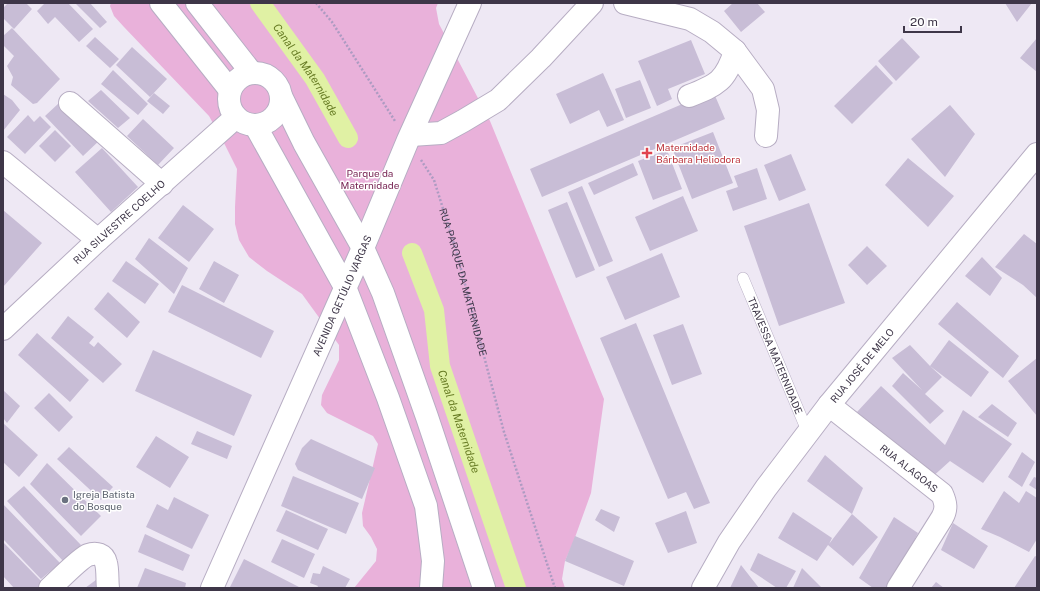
<svg xmlns="http://www.w3.org/2000/svg" width="1040" height="591" font-family="'Public Sans',sans-serif">
<style>
.green{fill:#e9b1da}
.lines{fill:none;stroke-linecap:round;stroke-linejoin:round}
.canal{stroke:#e0f1a4;stroke-width:20}
.building{fill:#c8bdd6}
.service-casing{stroke:#b7adc3;stroke-width:12}
.minor-casing{stroke:#b7adc3;stroke-width:24}
.tertiary-casing{stroke:#b7adc3;stroke-width:24}
.path{stroke:#ad9bc2;stroke-width:2.5;stroke-dasharray:2 2;stroke-linecap:butt}
.service{stroke:#fff;stroke-width:11}
.minor{stroke:#fff;stroke-width:22}
.tertiary{stroke:#fff;stroke-width:22}
.health-dot{fill:#e0444e;stroke:#fff;stroke-width:1.5}
.worship-dot{fill:#6b7280;stroke:#fff;stroke-width:1.5}
.labels{text-anchor:middle;dominant-baseline:central;stroke-width:3;stroke-linejoin:round;paint-order:stroke}
.health-label{font-size:10px;fill:#be3a42;stroke:#fff;text-anchor:start}
.park-label{font-size:10px;fill:#7a2957;stroke:#fff}
.street-label{font-size:10px;fill:#3e3648;stroke:#fff}
.worship-label{font-size:10px;fill:#5b616d;stroke:#fff;text-anchor:start}
.water-label{font-size:11px;font-style:italic;fill:#677c24;stroke:#fff}
</style>
<rect width="100%" height="100%" fill="#eee8f4"/>
<!-- green -->
<path class="green" d="M111,3H438L436,8L439,24L490,121L604,399L591,493L573,543L565,561L562,579L565,588H354L376,561L377,549L371,537L363,526L362,513L378,444L373,436L327,413L321,405L322,395L339,360V345L302,294L267,271L249,257L239,240L235,224V207L237,169L225,145L209,116L124,27L114,16L110,6Z"/>
<g class="lines">
<!-- canal -->
<g class="canal">
<path id="s1" d="M260,3L315,79L348,138"/>
<path id="s2" d="M412,253L434,310L440,366L516,588"/>
</g>
</g>
<!-- building -->
<path class="building" d="M8,3H26L32,9L14,29L3,18V8Z
M45,3H68L93,29L79,42L55,17L48,24L37,11Z
M77,3H90L107,22L100,28L76,4Z
M733,3H757L765,12L741,32L724,11Z
M1005,3H1032L1017,22Z
M12,28L60,79L37,103L33,104L11,85L13,77L7,66L14,56L3,45V36Z
M95,37L119,59L110,68L86,46Z
M902,38L920,57L896,81L878,61Z
M1037,38V72L1020,58Z
M691,40L705,74L668,89L672,99L657,106L638,61Z
M132,47L167,79L150,97L116,65Z
M876,65L893,83L852,124L834,106Z
M113,70L148,104L138,115L101,84Z
M603,73L624,120L607,127L599,110L570,124L556,94Z
M640,80L651,108L626,118L615,89Z
M101,90L130,118L118,128L88,101Z
M713,91L725,119L542,197L530,169Z
M154,93L170,106L163,114L147,101Z
M3,94L12,100L20,110L3,131Z
M59,103L86,130L102,138L83,156L45,116Z
M950,105L975,134L945,177L911,139Z
M28,115L34,122L40,116L51,127L25,154L7,137Z
M143,119L174,148L158,165L127,136Z
M55,130L71,146L55,162L39,146Z
M713,132L733,183L692,199L672,148Z
M102,148L138,187L111,212L75,172Z
M667,150L682,189L653,200L638,161Z
M791,154L806,190L779,201L764,165Z
M908,158L954,196L928,227L885,185Z
M633,163L638,175L594,195L588,183Z
M757,168L767,199L733,211L726,191L738,187L734,176Z
M582,186L613,261L599,267L568,192Z
M683,196L698,231L650,251L635,217Z
M567,202L595,270L576,278L548,210Z
M809,203L845,303L779,326L744,226Z
M183,205L214,229L189,262L158,238Z
M3,210L42,243L3,287Z
M1024,234L1037,244V298L1023,285L995,267Z
M149,238L188,268L174,294L135,259Z
M867,246L887,266L867,285L848,265Z
M662,253L680,297L625,320L606,277Z
M982,257L1002,278L990,296L965,276Z
M126,261L159,284L145,304L112,281Z
M214,261L239,275L224,303L199,289Z
M182,285L274,331L261,358L168,312Z
M108,292L140,322L127,338L94,309Z
M957,302L1019,356L1003,378L938,324Z
M68,316L94,337L89,343L94,347L98,342L122,364L103,383L51,338Z
M636,323L710,503L694,509L686,492L668,499L600,338Z
M683,324L702,374L672,385L653,335Z
M37,333L89,380L70,402L18,355Z
M949,340L989,372L971,397L930,366L942,377L925,394L944,411L930,424L892,386L903,373L922,390L892,358L910,345L930,366Z
M153,350L252,395L234,436L135,391Z
M1037,358V416L1008,381Z
M881,386L945,445L963,410L1012,444L983,483L950,461L930,479L857,412Z
M3,390L20,406L7,423L3,418Z
M49,393L73,417L59,432L34,408Z
M992,404L1017,423L1008,437L978,417Z
M3,423L38,455L19,477L3,462Z
M197,431L232,446L227,459L191,444Z
M156,436L189,457L170,488L136,467Z
M311,439L375,468L362,499L298,470L295,464L302,448Z
M69,447L113,487L101,500L57,459Z
M1022,452L1035,462L1022,487L1008,477Z
M825,455L863,488L852,514L807,481Z
M47,463L101,516L81,536L30,484Z
M293,476L359,503L346,534L281,506Z
M1034,477L1037,478V490L1029,485Z
M24,486L81,545L64,562L7,501Z
M1004,491L1019,503L1026,491L1037,498V539L1029,552L1000,537L981,529Z
M174,497L209,515L192,549L146,527L157,504L168,510Z
M3,504L60,563L41,579L3,539Z
M601,509L620,517L614,532L595,520Z
M286,510L328,529L318,550L276,531Z
M686,511L697,543L668,553L655,523Z
M793,512L832,538L829,544L852,514L878,537L853,566L828,545L817,561L778,538Z
M894,517L918,533L900,568L888,588H873L859,578Z
M953,523L988,546L974,569L941,550Z
M145,534L190,555L183,571L138,552Z
M575,536L634,561L624,586L565,561Z
M282,539L315,554L304,578L271,562Z
M3,542L42,582L37,588H14L3,576Z
M758,553L796,571L786,588H777L750,570Z
M1035,556L1037,557V588H1014Z
M244,559L299,587V588L230,587Z
M741,565L759,588H730Z
M323,566L350,579L345,588H317L318,586L310,583L313,573L320,574Z
M145,568L186,583L185,588H137Z
M802,568L822,588H793Z
M100,577L101,588H85Z
M936,582L944,588H931Z"/>
<g class="lines">
<!-- service casing -->
<g class="service-casing">
<g id="service">
<path id="s4" d="M743,278L808,433"/>
</g>
</g>
<!-- minor casing -->
<g class="minor-casing">
<g id="minor">
<path d="M625,3L690,19L712,32L735,51L763,89L768,110L766,136"/>
<path d="M689,96C717,85 726,81 735,51"/>
<path d="M70,103L162,184"/>
<path d="M411,135L441,133L463,121L498,100L541,58L592,3"/>
<path d="M3,162L98,240"/>
<path id="s5" d="M3,329L98,240L236,117"/>
<path id="s6" d="M829,405L942,494C946,503 947,509 942,518L898,588"/>
<path d="M50,588C58,581 80,558 88,555C96,552 104,554 106,563C108,570 107,580 108,588"/>
</g>
</g>
<!-- tertiary casing -->
<g class="tertiary-casing">
<g id="tertiary">
<path d="M161,3L230,90"/>
<path d="M197,3L251,72"/>
<circle cx="255" cy="99" r="26"/>
<path d="M282,98L304,143L363,248L383,293L427,417L484,588"/>
<path d="M255,125L345,287L388,398L426,506L433,561L431,588"/>
<path id="s7" d="M212,588L363,248L408,140L470,3"/>
<path id="s8" d="M703,588L729,542L766,488L829,405L1037,154"/>
</g>
</g>
<!-- path -->
<g class="path">
<path d="M316,3L332,22L395,121"/>
<path id="s3" d="M421,160L434,180L456,250L504,432L555,588"/>
</g>
<!-- service -->
<use href="#service" class="service"/>
<!-- minor -->
<use href="#minor" class="minor"/>
<!-- tertiary -->
<use href="#tertiary" class="tertiary"/>
</g>
<!-- markers -->
<path class="health-dot" d="M645 147h4v4h4v4h-4v4h-4v-4h-4v-4h4z"/>
<circle class="worship-dot" cx="65" cy="500" r="4"/>
<g class="labels">
<!-- health labels -->
<g class="health-label">
<text x="656" y="147">Maternidade<tspan x="656" dy="12">Bárbara Heliodora</tspan></text>
</g>
<!-- park labels -->
<g class="park-label">
<text x="370" y="173">Parque da<tspan x="370" dy="12">Maternidade</tspan></text>
</g>
<!-- street labels -->
<g class="street-label">
<text stroke="none"><textPath href="#s5" startOffset="158">RUA SILVESTRE COELHO</textPath></text>
<text stroke="none"><textPath href="#s3" startOffset="130">RUA PARQUE DA MATERNIDADE</textPath></text>
<text stroke="none"><textPath href="#s7" startOffset="320">AVENIDA GETÚLIO VARGAS</textPath></text>
<text stroke="none"><textPath href="#s4" startOffset="84">TRAVESSA MATERNIDADE</textPath></text>
<text stroke="none"><textPath href="#s8" startOffset="274">RUA JOSÉ DE MELO</textPath></text>
<text stroke="none"><textPath href="#s6" startOffset="102">RUA ALAGOAS</textPath></text>
</g>
<!-- worship labels -->
<g class="worship-label">
<text x="73" y="494">Igreja Batista<tspan x="73" dy="12">do Bosque</tspan></text>
</g>
<!-- water labels -->
<g class="water-label">
<text stroke="none"><textPath href="#s1" startOffset="81">Canal da Maternidade</textPath></text>
<text stroke="none"><textPath href="#s2" startOffset="176">Canal da Maternidade</textPath></text>
</g>
</g>
<!-- border -->
<rect width="1040" height="591" fill="none" stroke="#3e3648" stroke-width="8"/>
<!-- scale -->
<path d="M904 26v6h57v-6" fill="none" stroke="#3e3648" stroke-width="2"/>
<text x="910" y="26" font-size="12" fill="#3e3648" stroke="#ffffff" stroke-width="3" paint-order="stroke">20 m</text>
</svg>
